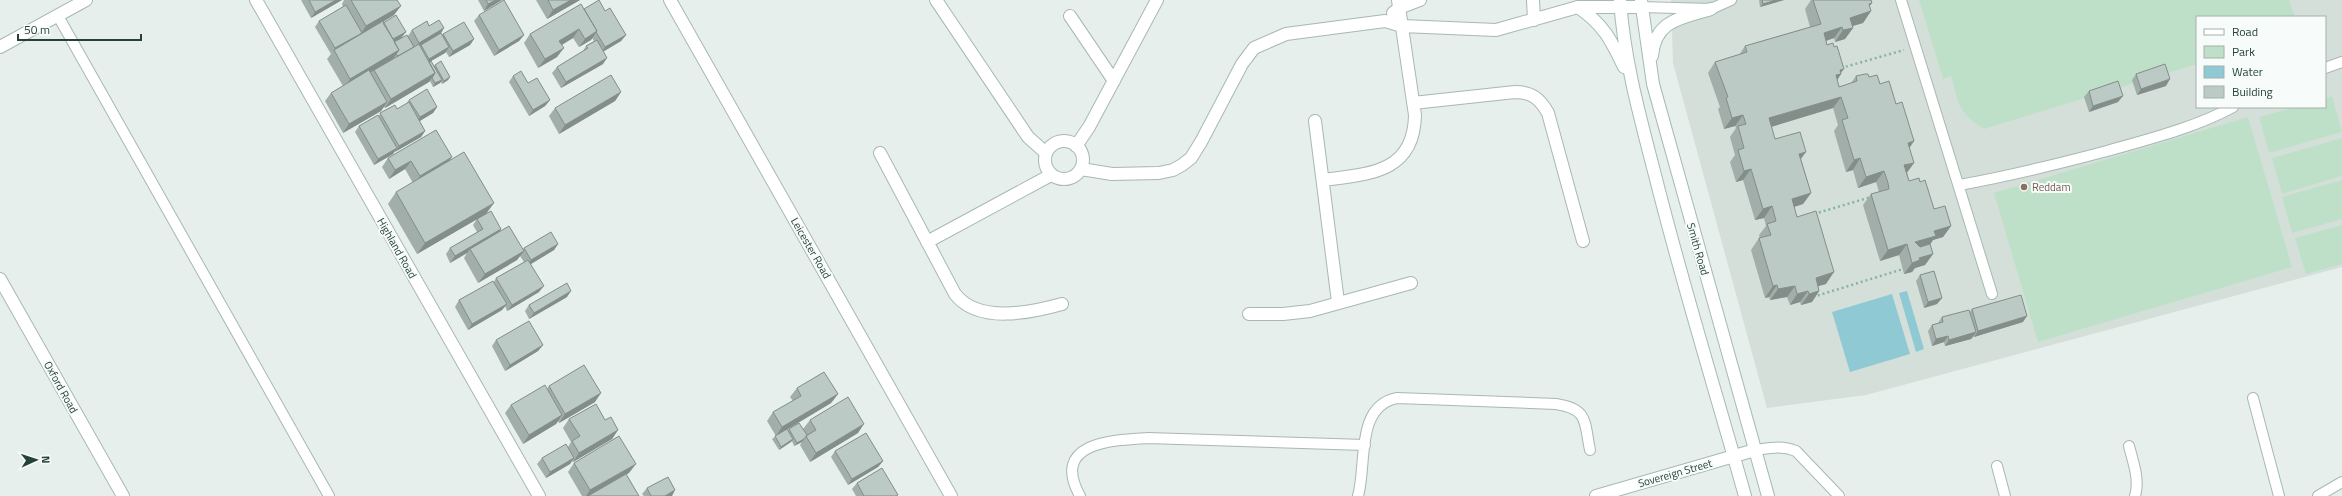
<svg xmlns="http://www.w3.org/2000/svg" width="2342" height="496" font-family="'Titillium Web',sans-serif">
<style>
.built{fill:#d4dfda;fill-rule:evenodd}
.green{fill:#bfe0c8}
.water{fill:#8ec9d4}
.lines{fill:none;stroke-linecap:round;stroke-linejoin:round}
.lane-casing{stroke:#a8b8b2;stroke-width:12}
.street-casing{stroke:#a8b8b2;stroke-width:14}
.secondary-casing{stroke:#a4bbb3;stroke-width:14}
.path{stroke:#86b3a5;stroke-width:2.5;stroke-dasharray:2 3;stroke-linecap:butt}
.lane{stroke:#fff;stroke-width:10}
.street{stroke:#fff;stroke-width:12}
.secondary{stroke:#fff;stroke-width:12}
.wall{fill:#a1aea9}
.shaded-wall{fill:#838d89}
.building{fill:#bbcac4;stroke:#838d89}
.education-dot{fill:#8d6e63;stroke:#f7fbf9;stroke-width:1.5}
.labels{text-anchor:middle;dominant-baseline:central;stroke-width:4;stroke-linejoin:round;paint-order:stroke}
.education-label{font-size:11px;fill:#785e54;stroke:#f7fbf9;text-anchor:start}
.street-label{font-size:11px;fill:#24423a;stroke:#f7fbf9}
</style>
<rect width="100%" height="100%" fill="#e6efeb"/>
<!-- built -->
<path class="built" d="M1671,0H2342V267L1866,395L1767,408L1673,63ZM2197,17H2325V107H2197Z"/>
<!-- green -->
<path class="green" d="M1919,0H2289L2295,17H2197V64L1984,129C1958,113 1959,104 1951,76L1943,79Z
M2332,96L2342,132L2269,153L2259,117L2295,107H2325V98Z
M2248,117L2292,267L2038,342L1994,193Z
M2342,138V176L2282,194L2272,158Z
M2342,180V219L2292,233L2282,197Z
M2342,225V264L2306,274L2295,238Z"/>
<!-- water -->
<path class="water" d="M1907,291L1924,349L1916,352L1899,293Z
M1892,294L1910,354L1850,372L1832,312Z"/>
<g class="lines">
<!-- lane casing -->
<g class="lane-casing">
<path id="lane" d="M1901,0L1992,294
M1641,7L1711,9L1731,0
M58,16L329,496
M2325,68L2342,62
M1959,185C2009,176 2058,164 2107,151C2149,139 2194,128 2233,107
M2253,398L2279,496
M2129,446C2133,462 2140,480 2135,496
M1755,450C1770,448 1781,445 1796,451L1839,496
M1997,466L2005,496
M1080,496C1050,442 1113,440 1148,438L1365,445
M1358,496C1367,465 1355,406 1397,398L1556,404C1589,409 1584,422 1590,450
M2318,496L2342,482"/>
</g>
<!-- street casing -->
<g class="street-casing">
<path id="street" d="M256,0L539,496
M670,0L951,496
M936,0L1028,137L1046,153
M1533,0L1534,20
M1393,13L1399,8L1420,0
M1070,16L1114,81
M0,47L86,0
M1413,103L1515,92C1532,92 1540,99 1548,113L1583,241
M1315,121L1338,302
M1045 160a19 19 0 1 1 38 0a19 19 0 1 1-38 0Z
M1076,146L1089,127L1157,0
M880,153L955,294C978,324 1030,313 1062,304
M1081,169L1112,174L1159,173L1173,170L1182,165L1191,158L1201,142L1242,64L1254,48L1286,34L1385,21L1402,26L1496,30L1578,7H1641
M1323,180C1369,174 1414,173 1415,115L1398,0
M927,242L1051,175
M0,279L123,496
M1249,314H1283L1310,311L1411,283"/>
</g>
<!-- secondary casing -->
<g class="secondary-casing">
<path id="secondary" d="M1620,0C1624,60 1640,117 1655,175C1682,283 1715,389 1745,496
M1641,0L1653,84L1768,496
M1578,7C1604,25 1611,40 1624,67
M1652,56C1655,20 1681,18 1711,9
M1596,496L1755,450"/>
</g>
<!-- path -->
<path class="path" d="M1841,68L1904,50
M1814,214L1871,197
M1813,297L1903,269"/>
<!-- lane -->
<use href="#lane" class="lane"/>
<!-- street -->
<use href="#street" class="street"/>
<!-- secondary -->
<use href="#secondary" class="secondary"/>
</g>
<!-- wall -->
<path class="wall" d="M301,0H342L311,18Z
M344,0H397L394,15L383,22L406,32L401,38L408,36L412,30L429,26L441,33L442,35L443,34L474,39L470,45L449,57L446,52L445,53L431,61L434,66L435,65L450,77L448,80L442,84L441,82L440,83L433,87L430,81L429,82L385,108L384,107L381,111L343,133L325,101L331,93L343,86L327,59L331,54L315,27L319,21L343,7L342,4Z
M478,0H502L484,11Z
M536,0H580L547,19Z
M1759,0H1784L1760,7Z
M1811,0H1871L1872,3L1869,6L1871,11L1863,23L1852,26L1853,28L1845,39L1835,42L1834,38L1826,41L1827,45L1841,74L1837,80L1839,87L1851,83L1856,76L1869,77L1880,84L1896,104L1914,141L1909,148L1914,163L1907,172L1909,181L1920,182L1934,209L1951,226L1943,237L1933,240L1930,245L1933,254L1925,265L1915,268L1912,272L1904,274L1899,255L1880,261L1863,205L1871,194L1879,192L1876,182L1858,188L1853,170L1846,172L1834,131L1838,125L1833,108L1771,127L1775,139L1801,159L1811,193L1803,204L1794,207L1797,217L1826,284L1818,286L1819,291L1812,302L1801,305L1800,302L1790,305L1787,297L1770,300L1769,297L1765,298L1751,250L1759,238H1760L1759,235L1766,226L1764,218L1755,220L1743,180L1736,182L1730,162L1735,155L1730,137L1736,128L1735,126L1724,129L1718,109L1720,107L1708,73L1715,62L1739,55L1745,46L1810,27L1805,9Z
M584,9L605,11L626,35L621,41L604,51L603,64L561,88L552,73L557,67L583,51L586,46L594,41L592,38L591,40L579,47L573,38L562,45L557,57L538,68L524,43L530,34Z
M479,15L524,35L519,41L494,56L474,21Z
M2136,74L2166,86L2137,95L2132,80Z
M513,76L528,83L550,100L545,106L529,116L509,82Z
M2089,91L2118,102L2089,112L2084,97Z
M621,92L615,101L559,134L549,116L555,108Z
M409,100L437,107L433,113L419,121L425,131L421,137L394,152L393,154L374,165L355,132L359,126L379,116L380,113L397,109L406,104Z
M388,158L449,161L486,214L417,254L388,204L396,192L413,183L405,169L389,179L382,167Z
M477,219L501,229L500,231L523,249L524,248L558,244L554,250L531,264L539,292L507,311L505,306L502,310L468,330L455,307L459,300L494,282L496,278L524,262L520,256L517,260L478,283L464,258L467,253L450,263L446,254L450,248L477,232L473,225Z
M1920,275L1942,298L1937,304L1924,308L1916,281Z
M567,297L529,319L525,311L529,305Z
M1972,309L2023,322L1974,337V336L1971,339L1945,346L1944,342L1932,346L1928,331L1932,325L1938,323L1942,317L1970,312Z
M496,340L543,345L538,351L505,371L492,346Z
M549,386L595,402L559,423L558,421L556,424L523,444L505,413L511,405L547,389Z
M797,388L838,394L831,403L788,429V430L789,429H803L810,420L858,433L810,462L800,445L802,442L794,446L792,441L779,450L772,439L776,436L767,421L773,412L793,401L790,397Z
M569,419L605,420L618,430L612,439L573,462L572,461L570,464L546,478L537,464L542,458L568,447L571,442L563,428Z
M835,451L883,461L878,467L848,485L831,457Z
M574,463L629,473L626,474L639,496H582L568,472Z
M857,483L897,496H856L852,489Z
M647,488L672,496H644L642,494Z"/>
<!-- shaded-wall -->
<path class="shaded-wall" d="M336,0H342L311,18L315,12Z
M496,0H502L484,11L488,4Z
M571,0H580L547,19L553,10Z
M1776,0H1784L1760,7L1763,4Z
M1872,3L1864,13L1871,11L1863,23L1843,29L1850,18L1869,4Z
M401,6L394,15L360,35L366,26Z
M1842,27L1834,38L1816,44L1824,33Z
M444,28L440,35L421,45L419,47L415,49L419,43Z
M1853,28L1845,39L1835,42L1843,30Z
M579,29L573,38L553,50L559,41Z
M597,31L591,40L579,47L585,39Z
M406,32L401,38L388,46L392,40Z
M362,33L357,39L334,50L335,48Z
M524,35L519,41L494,56L499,50Z
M626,35L621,41L601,53L605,47Z
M474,39L470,45L449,57L453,51Z
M449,47L445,53L424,65L429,59Z
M564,48L557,57L538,68L545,59Z
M399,50L393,59L344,88L350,79Z
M607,58L603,64L561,88L566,82Z
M1844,69L1840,74H1841L1834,85L1828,86L1840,70Z
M435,73L429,82L385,108L391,99Z
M450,77L448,80L442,84L444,81Z
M2170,79L2166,86L2137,95L2141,89Z
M442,80L440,83L433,87L435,83Z
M621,92L615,101L559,134L565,125Z
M2123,96L2118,102L2089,112L2093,106Z
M1841,97L1833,108L1761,130L1769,118Z
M550,100L545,106L529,116L533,110Z
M387,102L381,111L343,133L349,124Z
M437,107L433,113L415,124L420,117Z
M1743,115L1735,126L1724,129L1732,118Z
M425,131L421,137L395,152L399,146Z
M1914,141L1906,153L1908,143Z
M397,148L393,154L374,165L378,159Z
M1806,152L1798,163L1799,154Z
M452,157L446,166L414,185L420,176Z
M1860,158L1853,170L1846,172L1854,160Z
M411,161L405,169L389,179L395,170Z
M1914,163L1906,174L1904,165Z
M1751,169L1743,180L1736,182L1744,171Z
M1884,171L1876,182L1858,188L1866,177Z
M1811,193L1803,204L1784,210L1792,199Z
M494,203L486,214L417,254L425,243Z
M1772,206L1764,218L1755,220L1763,209Z
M1951,226L1943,237L1933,240L1928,247L1909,253L1915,242L1934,231Z
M501,229L497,236L470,249L467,253L450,263L455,256Z
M558,244L554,250L526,267L531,260Z
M1907,244L1899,255L1880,261L1888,250Z
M524,251L517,260L478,283L485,274Z
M1933,254L1925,265L1915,268L1912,272L1904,274L1912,263L1919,258Z
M1834,272L1826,284L1808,289L1816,278Z
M1777,285L1769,297L1765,298L1773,286Z
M544,286L539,292L507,311L512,305Z
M1795,286L1787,297L1770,300L1778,289Z
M571,291L567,297L529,319L534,313Z
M1808,291L1800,302L1790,305L1797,294Z
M1819,291L1812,302L1801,305L1809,294Z
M1942,298L1937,304L1924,308L1928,302Z
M507,304L502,310L468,330L472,324Z
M2027,316L2023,322L1974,337L1978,331Z
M1976,332L1971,339L1945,346L1949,340Z
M1948,336L1944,342L1932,346L1936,339Z
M543,345L538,351L505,371L510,365Z
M601,393L595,402L559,423L565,414Z
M838,394L831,403L776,436L782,427Z
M562,415L556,424L523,444L529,435Z
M864,424L858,433L810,462L816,453Z
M618,430L612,439L573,462L579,453Z
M793,439L791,442L779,450L781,447Z
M804,439L802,442L794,446L797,443Z
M574,458L570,464L546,478L550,472Z
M883,461L878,467L848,485L852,479Z
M636,464L629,473L589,496H586L590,490Z
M675,490L672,496H665Z"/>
<!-- building -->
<path class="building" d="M309,0H336L315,12Z
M351,0H397L401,6L366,26Z
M486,0H496L488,4Z
M504,0L524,35L499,50L479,15Z
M548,0H571L553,10Z
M599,0L605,11L610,8L626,35L605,47L596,32L597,31L584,9Z
M1762,0H1776L1763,4Z
M1813,0H1871L1872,3L1869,4L1871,11L1850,18L1853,28L1843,30L1842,27L1824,33L1827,45L1833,43L1834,47L1837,46L1844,69L1840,70L1841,74L1836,75L1839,87L1857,81L1856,76L1865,74H1868L1869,77L1877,75L1880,84L1889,81L1896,104L1902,102L1914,141L1908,143L1914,163L1904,165L1909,181L1919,178L1920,182L1925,180L1934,209L1945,206L1951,226L1934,231L1936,236L1915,242L1920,247L1930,244L1933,254L1919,258L1920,260L1912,263L1907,244L1888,250L1871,194L1889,189L1888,183L1884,171L1866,177L1860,158L1854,160L1842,120L1848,118L1841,97L1769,118L1775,139L1800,132L1806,152L1799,154L1811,193L1792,199L1797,217L1816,211L1834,272L1816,278L1819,291L1809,294L1808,291L1797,294L1795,286L1778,289L1777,285L1773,286L1759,238L1771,235L1767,224L1776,221L1772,206L1763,209L1751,169L1744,171L1738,150L1744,148L1738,126L1746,124L1743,115L1732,118L1726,98L1728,97L1715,62L1747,52L1745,46L1821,24Z
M581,4L597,31L585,39L579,29L559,41L564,48L545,59L530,34Z
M346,5L362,33L335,48L319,21Z
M396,15L406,32L393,39L383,23Z
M439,20L444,28L419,43L412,30L427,21L429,26Z
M383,21L399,50L350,79L334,50Z
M464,22L474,39L453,51L443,34Z
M441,33L449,47L429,59L421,45Z
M407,35L414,47L398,56L396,54L399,50L394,42Z
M597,40L607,58L566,82L557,67L588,48L586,46Z
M419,44L435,73L391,99L374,70Z
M431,61L442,80L435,83L432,78L435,73L429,62Z
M441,61L450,77L444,81L435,65Z
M2165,64L2170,79L2141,89L2136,74Z
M369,70L387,102L349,124L331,93Z
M521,71L528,83L537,78L550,100L533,110L513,76Z
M611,75L621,92L565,125L555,108Z
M2118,81L2123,96L2093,106L2089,91Z
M427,89L437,107L420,117L409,100Z
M409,102L425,131L399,146L380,113L395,105L397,109Z
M378,115L397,148L378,159L359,126Z
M436,130L452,157L420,176L411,161L395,170L388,158Z
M464,152L494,203L425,243L396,192Z
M491,211L501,229L455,256L450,248L483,229L477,219Z
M509,226L524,251L485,274L470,249Z
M551,232L558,244L531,260L524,248Z
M528,260L544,286L512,305L496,278Z
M1934,271L1942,298L1928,302L1920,275Z
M493,281L507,304L472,324L459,300Z
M567,283L571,291L534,313L529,305Z
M2021,295L2027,316L1978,331L1972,309Z
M1969,310L1976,332L1949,340L1948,336L1936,339L1932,325L1943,322L1942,317Z
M529,321L543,345L510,365L496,340Z
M584,365L601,393L565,414L549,386Z
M824,372L838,394L782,427L773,412L801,396L797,388Z
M545,385L562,415L529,435L511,405Z
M848,397L864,424L816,453L806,436L816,430L810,420Z
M596,404L605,420L611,417L618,430L579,453L572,441L580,436L569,419Z
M799,423L807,435L804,439L797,443L789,429Z
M787,429L793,439L781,447L775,436Z
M866,433L883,461L852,479L835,451Z
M619,436L636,464L590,490L574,463Z
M566,444L574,458L550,472L542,458Z
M882,468L898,495L896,496H864L857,483Z
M626,474L639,496H588Z
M668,477L675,490L665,496H651L647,488Z"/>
<!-- markers -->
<circle class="education-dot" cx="2024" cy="187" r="4"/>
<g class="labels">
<!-- education labels -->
<g class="education-label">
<text x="2032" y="187">Reddam</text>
</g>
<!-- street labels -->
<g class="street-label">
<text transform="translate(397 248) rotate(60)">Highland Road</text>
<text transform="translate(811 248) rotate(60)">Leicester Road</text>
<text transform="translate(1698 249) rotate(74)">Smith Road</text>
<text transform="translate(61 387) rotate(61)">Oxford Road</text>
<text transform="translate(1675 473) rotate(-16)">Sovereign Street</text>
</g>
</g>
<!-- legend -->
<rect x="2196" y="16" width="130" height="92" fill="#f7fbf9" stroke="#a3b1ad"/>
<rect x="2204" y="29" width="20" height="6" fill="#ffffff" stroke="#a3b1ad"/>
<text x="2232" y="36" font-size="12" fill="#24423a">Road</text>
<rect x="2204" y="46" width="20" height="12" fill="#bfe0c8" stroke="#a3b1ad"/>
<text x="2232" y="56" font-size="12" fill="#24423a">Park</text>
<rect x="2204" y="66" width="20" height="12" fill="#8ec9d4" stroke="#a3b1ad"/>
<text x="2232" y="76" font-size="12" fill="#24423a">Water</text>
<rect x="2204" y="86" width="20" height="12" fill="#bbcac4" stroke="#a3b1ad"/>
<text x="2232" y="96" font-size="12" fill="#24423a">Building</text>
<!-- north arrow -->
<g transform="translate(36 460) rotate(87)" stroke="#f7fbf9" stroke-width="3" paint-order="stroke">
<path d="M0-3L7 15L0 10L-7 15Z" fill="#24423a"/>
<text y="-6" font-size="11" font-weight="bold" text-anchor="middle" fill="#24423a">N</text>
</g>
<!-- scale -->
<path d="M18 34v6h123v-6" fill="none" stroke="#24423a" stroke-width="2"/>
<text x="24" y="34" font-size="12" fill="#24423a" stroke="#f7fbf9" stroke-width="3" paint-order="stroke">50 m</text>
</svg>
